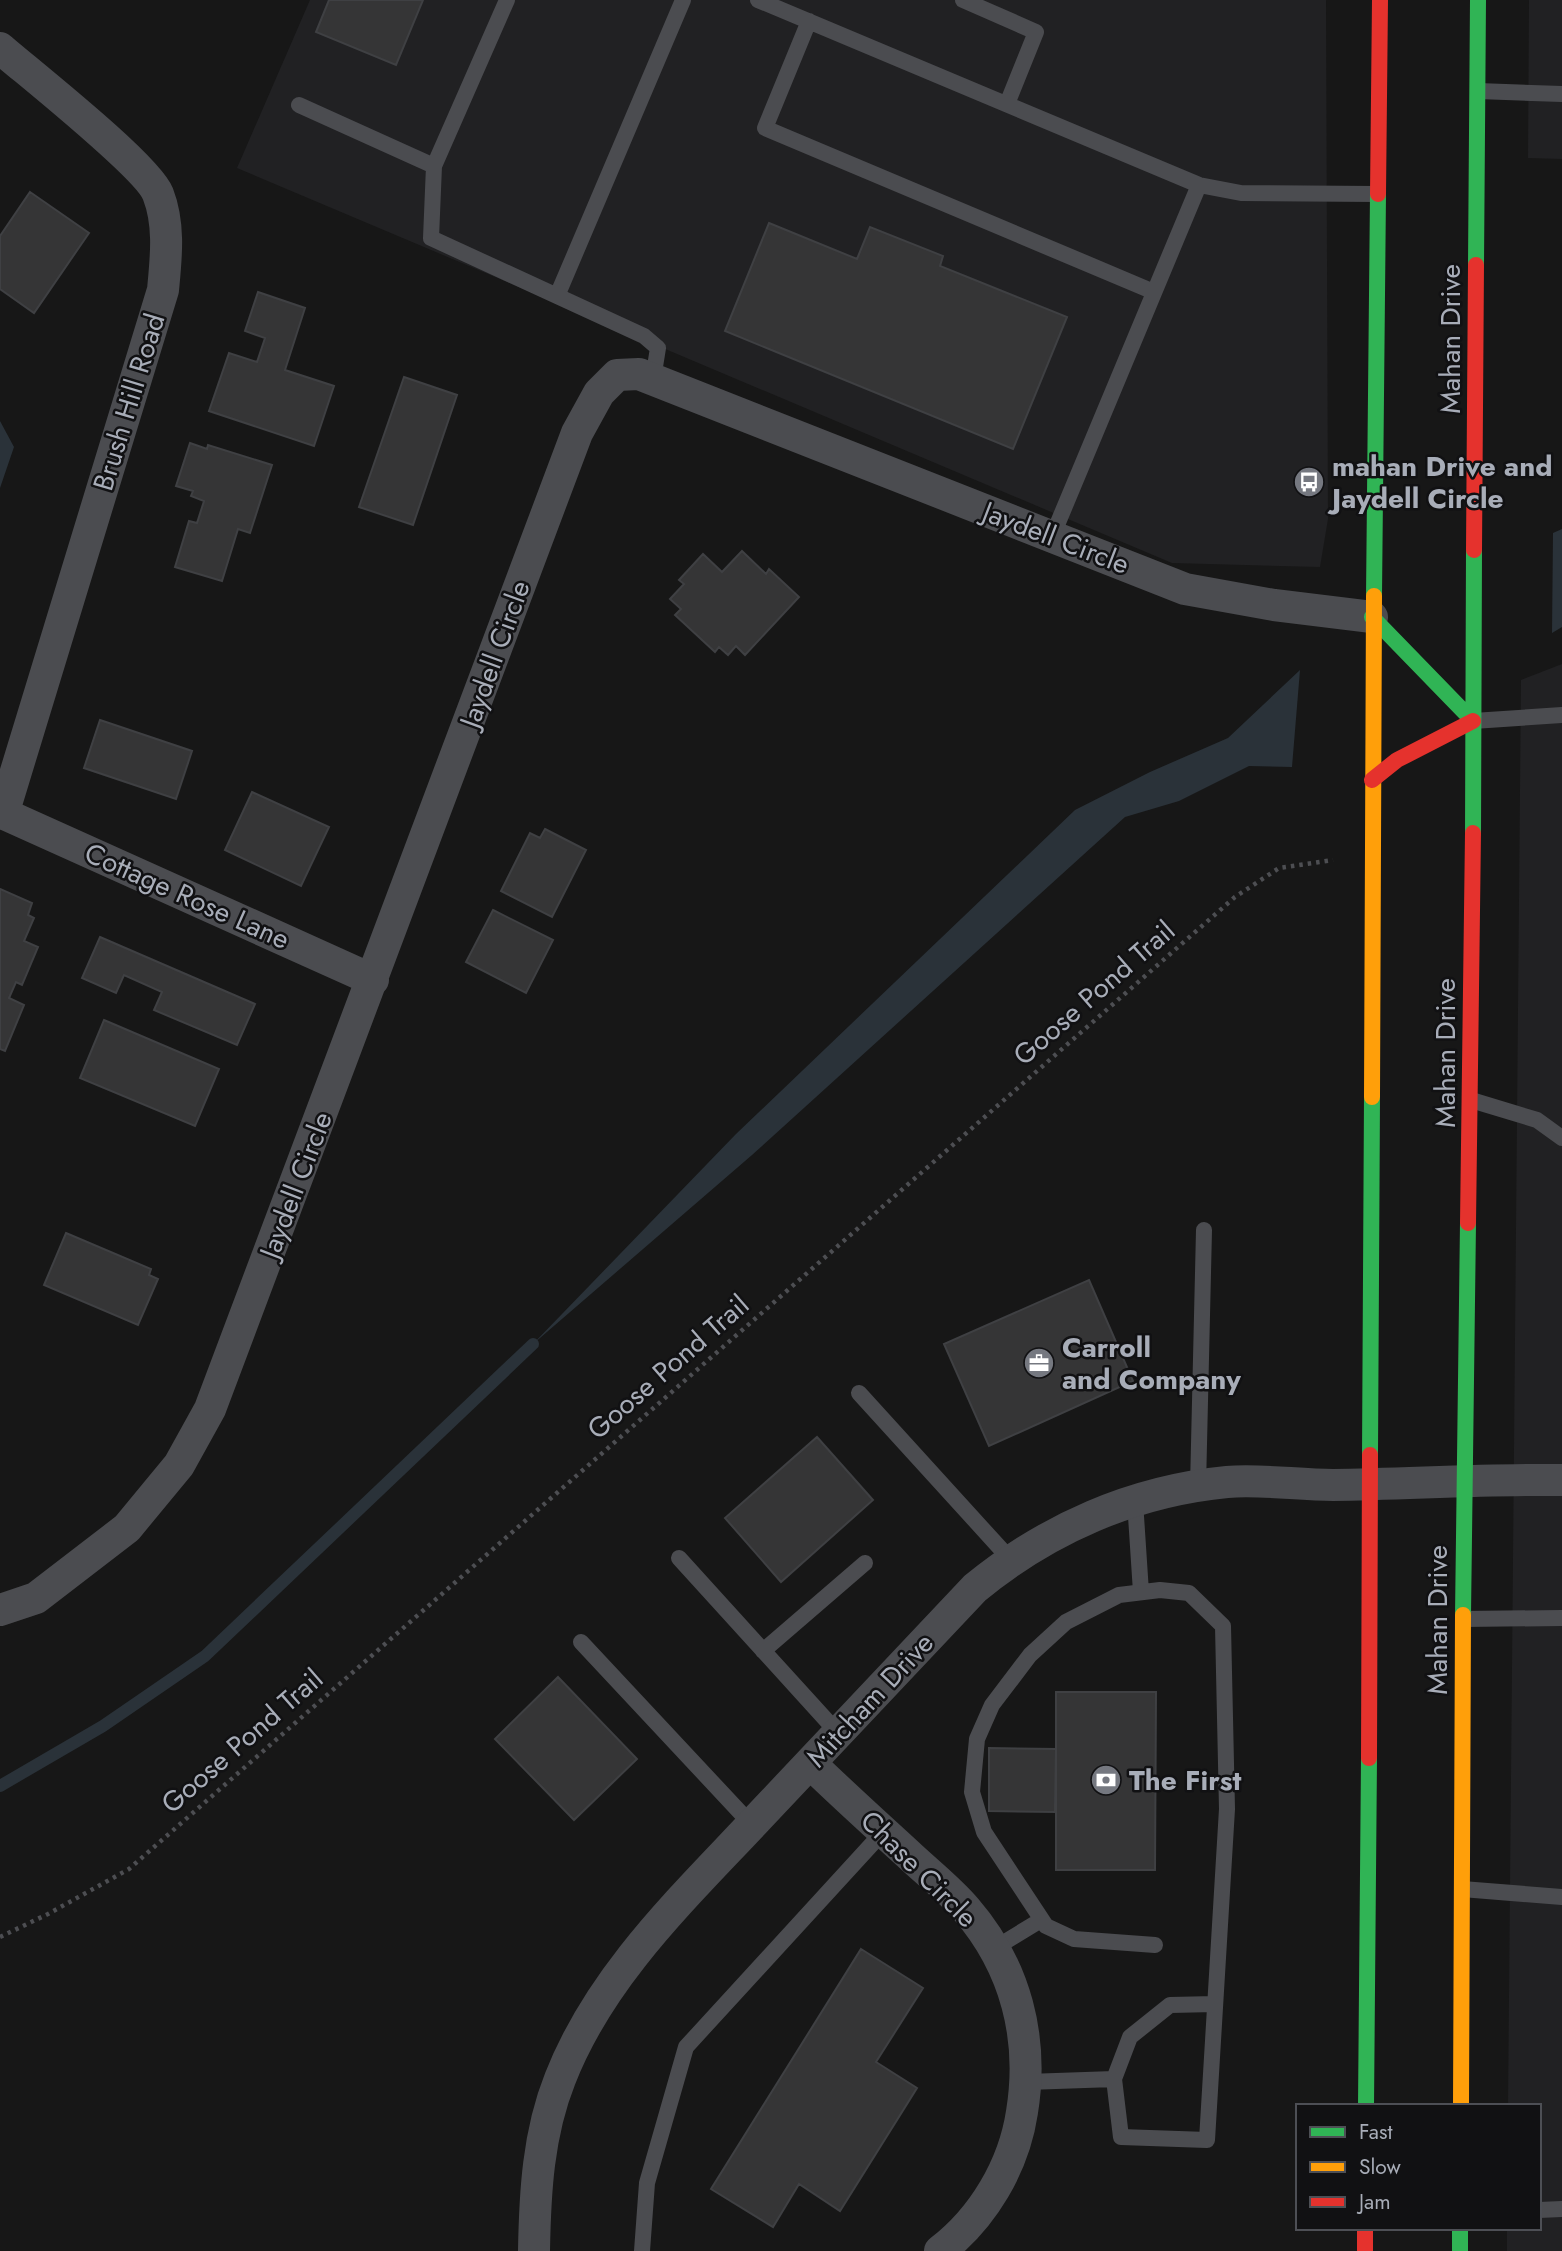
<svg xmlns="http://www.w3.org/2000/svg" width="1562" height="2251" font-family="Jost,sans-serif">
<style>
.built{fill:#212123}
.water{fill:#2a3239}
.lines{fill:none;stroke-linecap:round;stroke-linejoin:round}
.stream{stroke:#2a3239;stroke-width:12}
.building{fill:#353536;stroke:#3f4043;stroke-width:2}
.path{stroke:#4d4e52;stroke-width:4.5;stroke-dasharray:3.5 5;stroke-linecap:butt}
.lane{stroke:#4b4c50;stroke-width:16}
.street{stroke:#4b4c50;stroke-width:32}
.fast{stroke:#30b455;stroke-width:16}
.slow{stroke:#ff9f0a;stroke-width:16}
.jam{stroke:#e5322d;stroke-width:16}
.labels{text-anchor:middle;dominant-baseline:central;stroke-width:5;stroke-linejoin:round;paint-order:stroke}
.street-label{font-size:28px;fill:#a8adb8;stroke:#111113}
.poi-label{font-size:28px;font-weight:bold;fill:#a8adb8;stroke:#111113;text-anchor:start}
</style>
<rect width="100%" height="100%" fill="#171717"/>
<!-- built -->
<path class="built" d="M310,0H1326L1328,519L1320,567L1172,563L237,168Z
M1529,0H1562V159L1528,158Z
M1562,664V2251H1507V2228H1539V2106H1508L1521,680Z"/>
<!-- water -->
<path class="water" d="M0,421L14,447L0,488Z
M1562,529V627L1552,633L1553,533Z
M1300,670L1292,767L1249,766L1179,801L1125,817L752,1155L533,1344L736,1134L1075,810L1150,772L1228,738Z"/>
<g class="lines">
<!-- stream -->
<path class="stream" d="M0,1786L103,1726L205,1656L533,1344"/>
</g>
<!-- building -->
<path class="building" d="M329,0H423L396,65L316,32Z
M30,192L89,233L34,313L0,289V236Z
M769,223L857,259L870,227L943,256L940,266L1067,317L1013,449L725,331Z
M258,292L305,308L285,370L334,386L314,446L209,411L229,353L257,362L265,338L245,331Z
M404,377L457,395L413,525L359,507Z
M190,443L207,449L208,445L272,465L250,533L238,529L222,581L175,567L189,521L197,523L204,501L191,496L193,491L176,486Z
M742,551L766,574L769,569L799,597L745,655L736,646L728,655L719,647L715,652L675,615L681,609L670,599L684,584L679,580L703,554L722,572Z
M100,720L192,751L176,799L84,768Z
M252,792L329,827L301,886L225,850Z
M545,829L586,850L552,917L501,891L530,833L540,838Z
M0,889L32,903L28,915L34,918L24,941L38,947L22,985L16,982L9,998L24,1005L5,1051L0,1049Z
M493,910L553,940L526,993L466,962Z
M100,937L255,1004L237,1045L154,1010L162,992L124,975L116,993L82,978Z
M104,1020L219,1069L195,1126L80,1078Z
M66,1233L151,1269L149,1275L158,1279L138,1325L44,1285Z
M1089,1280L1133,1381L989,1446L944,1344Z
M817,1437L873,1500L781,1582L725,1518Z
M558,1677L637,1759L574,1820L495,1739Z
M1056,1692H1156L1155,1870H1056Z
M989,1748L1056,1749L1055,1812L989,1811Z
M861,1949L923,1988L876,2062L917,2088L840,2211L799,2184L773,2227L711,2189Z"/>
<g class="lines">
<!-- path -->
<path class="path" d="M0,1937L48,1914L129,1869L1235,897L1279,868L1333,860"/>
<!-- lane -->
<path class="lane" d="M507,0L434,166L431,238L644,336L658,348L653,379
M758,0L1199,185L1241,193L1377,194
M963,0L1036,32L1007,104
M809,21L765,128L1154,292
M1478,91L1562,94
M299,105L434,166
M557,296L683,0
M1052,537L1199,185
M1473,721L1562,715
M1471,1100L1537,1120L1562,1138
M859,1393L1010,1559
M1198,1487L1204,1230
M1135,1501L1141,1592
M679,1558L838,1733
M1463,1619L1562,1618
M581,1642L752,1825
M763,1651L865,1563
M1462,1889L1562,1897
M1155,1945L1074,1939L1046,1926L984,1832L972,1792L977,1739L992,1705L1030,1655L1066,1622L1119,1595L1160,1590L1189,1593L1223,1626L1227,1809L1207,2140L1121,2137L1114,2079L1130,2037L1170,2005L1215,2004
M995,1948L1041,1920
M1027,2082L1114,2079
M1539,2210L1562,2209
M642,2251L647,2183L686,2047L883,1832"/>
<!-- street -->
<path class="street" d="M0,48C29,73 147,166 158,194C170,225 166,258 163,290L3,814
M0,812L373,980
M0,1610L36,1598L127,1528L179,1465L210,1409L577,433L599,393L617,375L639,374L1185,589L1274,605L1372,617
M810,1763C842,1794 875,1824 908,1854C927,1872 949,1889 966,1909C1016,1967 1034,2038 1022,2112C1014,2166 983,2218 940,2251
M534,2251C535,2193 538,2134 560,2079C600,1976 683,1898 757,1819C830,1742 903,1665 975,1588C1047,1529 1133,1491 1227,1482C1261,1479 1298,1485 1333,1485C1409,1484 1486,1479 1562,1480"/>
<!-- fast -->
<path class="fast" d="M1476,265L1478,0
M1374,596L1378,194
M1372,617L1473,721
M1473,833L1474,550
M1370,1455L1372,1097
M1463,1615L1468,1223
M1366,2106L1369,1758
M1460,2228V2251"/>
<!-- slow -->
<path class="slow" d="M1372,1097L1374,596
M1461,2106L1463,1615"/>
<!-- jam -->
<path class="jam" d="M1378,194L1380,0
M1474,550L1476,265
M1372,780L1397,760L1473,721
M1468,1223L1473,833
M1369,1758L1370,1455
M1365,2228V2251"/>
</g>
<!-- icons -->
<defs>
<g id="bus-disc" transform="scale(1.575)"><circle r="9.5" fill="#757880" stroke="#111113"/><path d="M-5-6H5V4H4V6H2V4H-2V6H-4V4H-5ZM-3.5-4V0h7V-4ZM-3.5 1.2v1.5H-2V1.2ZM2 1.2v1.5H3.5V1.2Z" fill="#fff"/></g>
<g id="office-disc" transform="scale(1.575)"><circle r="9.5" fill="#757880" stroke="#111113"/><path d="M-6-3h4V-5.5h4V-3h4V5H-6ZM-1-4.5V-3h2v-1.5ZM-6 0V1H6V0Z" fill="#fff"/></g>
<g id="bank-disc" transform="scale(1.575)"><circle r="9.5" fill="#757880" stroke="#111113"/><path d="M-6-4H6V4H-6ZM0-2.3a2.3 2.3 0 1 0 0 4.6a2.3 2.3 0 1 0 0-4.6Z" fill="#fff"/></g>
</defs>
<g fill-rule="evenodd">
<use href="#bus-disc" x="1309" y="482"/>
<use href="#office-disc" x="1039" y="1363"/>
<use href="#bank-disc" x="1106" y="1780"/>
</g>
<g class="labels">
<!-- street labels -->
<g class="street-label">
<text transform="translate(1450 339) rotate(-90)">Mahan Drive</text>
<text transform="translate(129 402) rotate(-73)">Brush Hill Road</text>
<text transform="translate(1056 538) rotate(21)">Jaydell Circle</text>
<text transform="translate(495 654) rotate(-70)">Jaydell Circle</text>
<text transform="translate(187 896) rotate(24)">Cottage Rose Lane</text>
<text transform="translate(1094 993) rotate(-41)">Goose Pond Trail</text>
<text transform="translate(1445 1053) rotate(-90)">Mahan Drive</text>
<text transform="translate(296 1185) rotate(-69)">Jaydell Circle</text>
<text transform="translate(668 1367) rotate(-41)">Goose Pond Trail</text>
<text transform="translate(1437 1620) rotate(-90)">Mahan Drive</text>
<text transform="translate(870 1700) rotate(-47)">Mitcham Drive</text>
<text transform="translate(242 1741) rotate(-41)">Goose Pond Trail</text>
<text transform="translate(919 1869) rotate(45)">Chase Circle</text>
</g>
<!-- poi labels -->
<g class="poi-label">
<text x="1332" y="466">mahan Drive and<tspan x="1332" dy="32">Jaydell Circle</tspan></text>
<text x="1062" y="1347">Carroll<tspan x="1062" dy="32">and Company</tspan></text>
<text x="1129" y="1780">The First</text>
</g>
</g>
<!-- legend -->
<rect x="1296" y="2104" width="245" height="126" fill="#111113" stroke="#4d4f55" stroke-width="2"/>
<rect x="1310" y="2127" width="35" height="10" fill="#30b455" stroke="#4d4f55" stroke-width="2"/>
<text x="1359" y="2139" font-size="21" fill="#a8adb8">Fast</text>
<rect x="1310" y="2162" width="35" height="10" fill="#ff9f0a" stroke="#4d4f55" stroke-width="2"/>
<text x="1359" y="2174" font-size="21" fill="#a8adb8">Slow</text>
<rect x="1310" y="2197" width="35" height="10" fill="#e5322d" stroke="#4d4f55" stroke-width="2"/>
<text x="1359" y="2209" font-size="21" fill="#a8adb8">Jam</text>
</svg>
